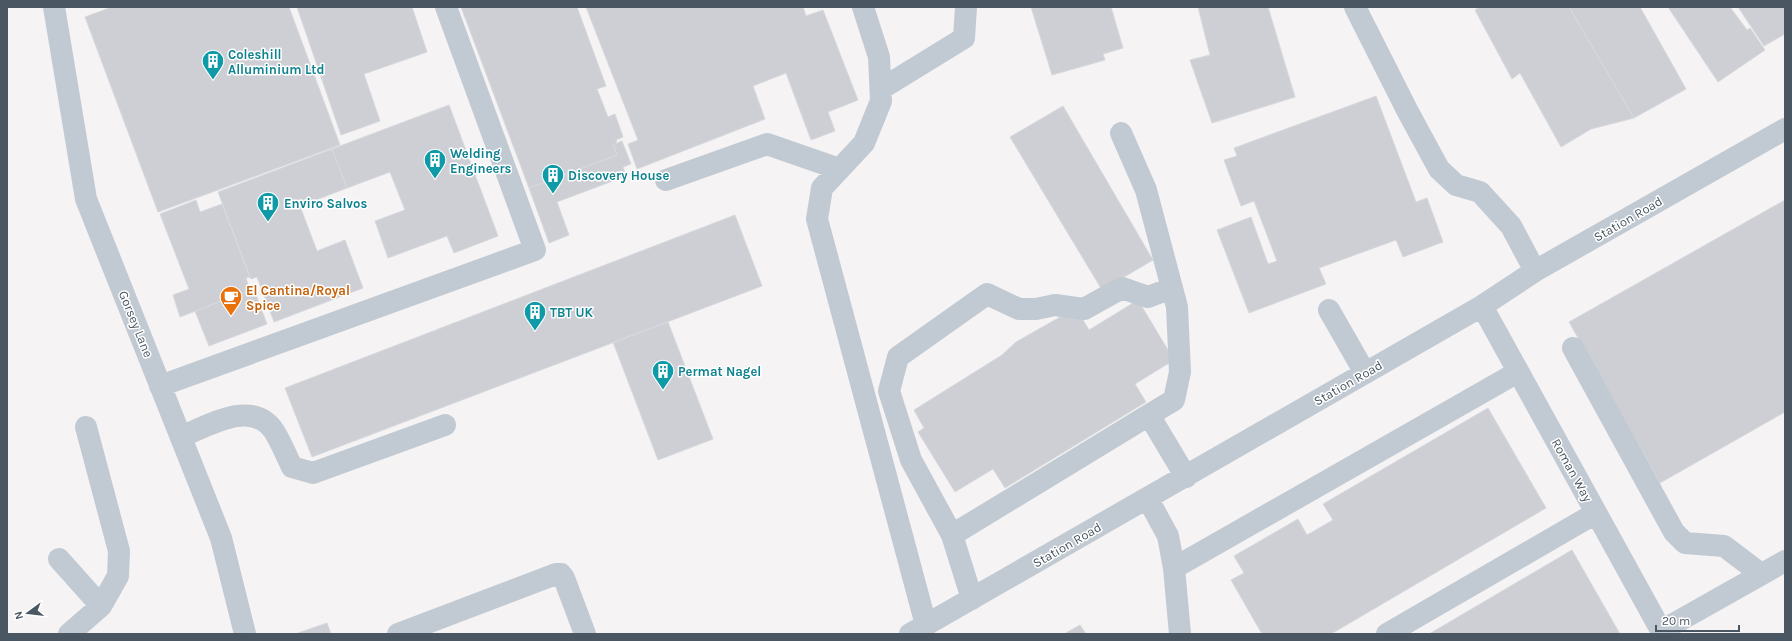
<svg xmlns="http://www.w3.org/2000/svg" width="1792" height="641" font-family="Karla,sans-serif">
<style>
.building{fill:#cdcfd5;stroke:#d7d9de}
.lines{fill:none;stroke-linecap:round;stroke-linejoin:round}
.minor{stroke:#c1cad2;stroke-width:22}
.labels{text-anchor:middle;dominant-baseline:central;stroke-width:3;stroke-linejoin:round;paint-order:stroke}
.culture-label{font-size:13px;font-weight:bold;fill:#0d838f;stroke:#fff;text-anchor:start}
.street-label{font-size:13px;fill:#4a5661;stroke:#fff}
.food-label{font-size:13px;font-weight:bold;fill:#c56008;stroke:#fff;text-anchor:start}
</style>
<rect width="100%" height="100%" fill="#f5f3f3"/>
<!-- building -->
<path class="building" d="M112,7H289L340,145L158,212L85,17Z
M297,7H412L427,52L364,74L380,121L341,135Z
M461,7H577L606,86L597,89L608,117L615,114L623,137L616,140L617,143L613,145L617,155L529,188Z
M586,7H803L806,16L823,10L858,100L828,112L835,131L811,140L786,73L753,86L765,119L637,169L628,144L638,140Z
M1031,7H1111L1123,48L1103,54L1105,60L1052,75Z
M1198,7H1268L1295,97L1212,123L1190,60L1210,55Z
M1480,7H1569L1634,118L1591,129L1561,147L1520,73L1512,79L1475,10Z
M1569,7H1640L1686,89L1634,118Z
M1668,7H1730L1747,30L1750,28L1765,50L1718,82Z
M1738,7H1785V34L1764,46Z
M1376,96L1416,202L1427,198L1443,242L1403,257L1396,240L1319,268L1326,284L1249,313L1217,230L1251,217L1268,264L1277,261L1254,201L1241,206L1224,160L1237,156L1234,148Z
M449,105L498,236L454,253L447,236L388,258L375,221L405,210L390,172L347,188L332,149Z
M1063,106L1153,260L1102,290L1010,137Z
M622,141L631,164L623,167L626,176L557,202L569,235L549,243L529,188L617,155L613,145Z
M332,149L347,188L300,206L317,251L345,240L363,288L274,322L257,277L251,279L250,277L218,192Z
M196,200L200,212L222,204L250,277L246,278L250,290L180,317L173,295L189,289L160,214Z
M1785,200V412L1660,483L1569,322Z
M735,215L762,286L312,457L285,388Z
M254,289L267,324L209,346L195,311Z
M1138,300L1174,360L1135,384L1146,402L1005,488L993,469L955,492L918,432L924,428L914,410L1002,355L1016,342L1067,313L1073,303L1089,330Z
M668,322L713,439L658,460L613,342Z
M1488,408L1546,508L1331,634H1262L1231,580L1244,573L1234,556L1298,519L1307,535L1333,520L1323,504Z
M1572,550L1620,634H1429Z
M327,623L331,634H295Z
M1080,625L1086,634H1064Z"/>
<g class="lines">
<!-- minor -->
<path class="minor" d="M54,7L86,199L221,538L245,634
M863,7L879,57L881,101L864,143L822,188L817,219L926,625
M1355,7L1407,110L1439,169L1456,185L1480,192L1511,226L1535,271
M881,89L964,38L966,7
M1121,133L1146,190L1177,307L1180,372L1174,400L1149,415
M666,180L767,144L839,169
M1482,306L1663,634
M1329,310L1365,373
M1573,348L1674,532L1685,543L1724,546L1761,574
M160,386L535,250L446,7
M181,437C207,426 252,398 274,431C281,442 286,455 292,467L313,473L445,425
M1148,499L1168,536L1174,568L1180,634
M952,535L911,460L889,391L898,357L987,294L1019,309H1036L1055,305L1084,309L1122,288L1148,297L1172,288
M59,559L101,606
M1174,568L1518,372
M972,599L952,535L1149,415L1186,477
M1661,631L1785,561
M69,634L101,606L118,576L119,551L86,427
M398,634L556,574H561L564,578L585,634
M910,634L1482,306L1535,271L1785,129
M1387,634L1596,513"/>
</g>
<!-- icons -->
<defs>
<g id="building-pin" transform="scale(1.15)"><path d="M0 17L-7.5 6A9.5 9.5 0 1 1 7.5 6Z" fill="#0f9aa8" stroke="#fff"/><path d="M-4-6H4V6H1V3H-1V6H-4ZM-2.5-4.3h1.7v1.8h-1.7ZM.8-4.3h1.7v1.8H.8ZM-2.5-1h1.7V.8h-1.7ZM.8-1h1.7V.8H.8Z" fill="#fff"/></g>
<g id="cafe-pin" transform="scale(1.15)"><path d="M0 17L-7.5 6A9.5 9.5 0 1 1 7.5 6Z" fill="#e8710a" stroke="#fff"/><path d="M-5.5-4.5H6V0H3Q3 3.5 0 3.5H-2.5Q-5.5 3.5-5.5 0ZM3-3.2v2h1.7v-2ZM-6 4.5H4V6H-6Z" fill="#fff"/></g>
</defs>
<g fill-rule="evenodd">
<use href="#building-pin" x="213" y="61"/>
<use href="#building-pin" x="435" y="160"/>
<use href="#building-pin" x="553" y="175"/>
<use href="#building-pin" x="268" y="203"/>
<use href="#cafe-pin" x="231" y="297"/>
<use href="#building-pin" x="535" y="312"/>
<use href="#building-pin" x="663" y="371"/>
</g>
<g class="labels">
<!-- culture labels -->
<g class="culture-label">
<text x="228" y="54">Coleshill<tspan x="228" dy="15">Alluminium Ltd</tspan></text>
<text x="450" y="153">Welding<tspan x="450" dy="15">Engineers</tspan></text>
<text x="568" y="175">Discovery House</text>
<text x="284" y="203">Enviro Salvos</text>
<text x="550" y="312">TBT UK</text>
<text x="678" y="371">Permat Nagel</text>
</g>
<!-- street labels -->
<g class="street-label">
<text transform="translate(1628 219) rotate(-30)">Station Road</text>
<text transform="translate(136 324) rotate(68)">Gorsey Lane</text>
<text transform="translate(1348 383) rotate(-30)">Station Road</text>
<text transform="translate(1572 470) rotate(61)">Roman Way</text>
<text transform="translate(1067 545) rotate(-30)">Station Road</text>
</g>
<!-- food labels -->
<g class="food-label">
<text x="246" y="290">El Cantina/Royal<tspan x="246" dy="15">Spice</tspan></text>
</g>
</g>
<!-- border -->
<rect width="1792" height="641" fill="none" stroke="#4a5661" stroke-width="16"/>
<!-- north arrow -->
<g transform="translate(28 613) rotate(255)" stroke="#ffffff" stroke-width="3" paint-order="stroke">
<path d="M0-3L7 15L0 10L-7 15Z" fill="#4a5661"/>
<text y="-6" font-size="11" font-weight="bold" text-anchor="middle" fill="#4a5661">N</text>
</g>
<!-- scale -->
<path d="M1656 625v6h83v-6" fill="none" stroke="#4a5661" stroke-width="2"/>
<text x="1662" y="625" font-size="12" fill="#4a5661" stroke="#ffffff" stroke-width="3" paint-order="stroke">20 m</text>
</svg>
